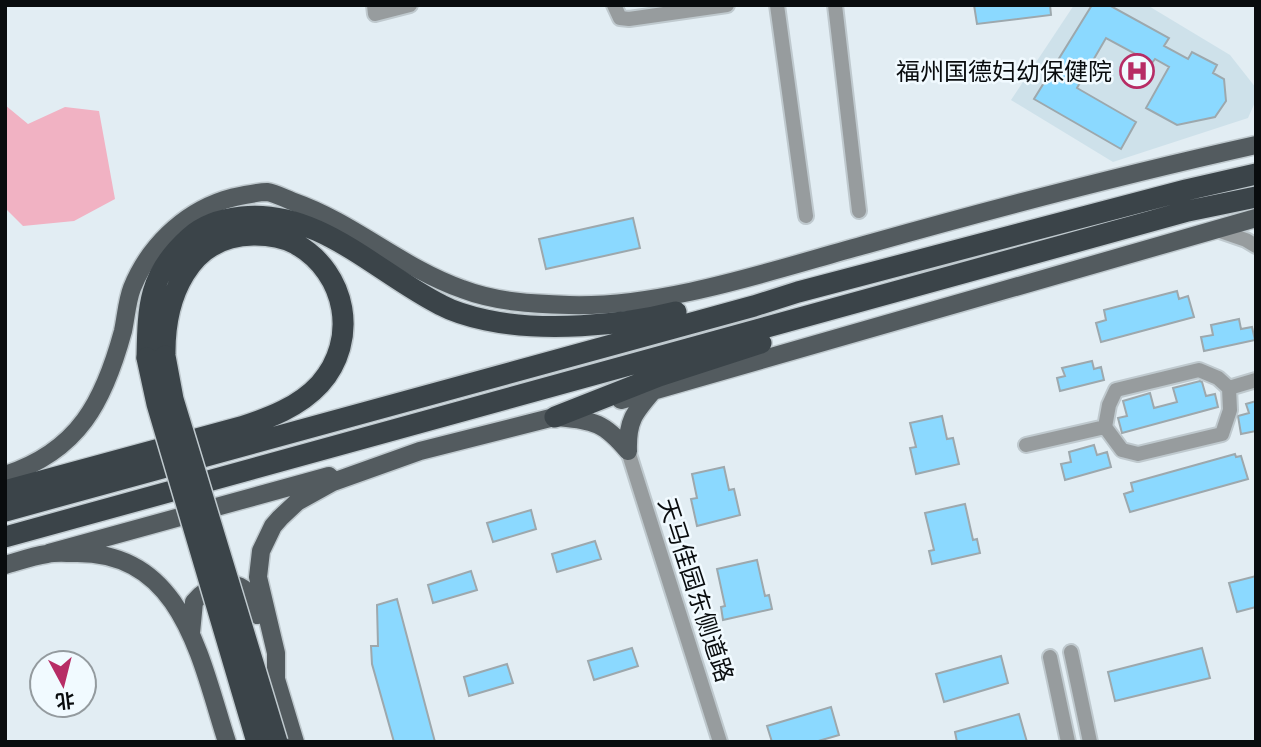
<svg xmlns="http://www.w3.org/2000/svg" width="1261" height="747" font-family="Ubuntu,'Noto Sans SC',sans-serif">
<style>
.built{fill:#cee1ea}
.green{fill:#f1b2c3}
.building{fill:#8bd9ff;stroke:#9da8ad;stroke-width:2}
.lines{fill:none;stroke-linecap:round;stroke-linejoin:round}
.minor-casing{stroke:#bfc9ce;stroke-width:18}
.major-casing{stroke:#bfc9ce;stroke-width:21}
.highway-casing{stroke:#bfc9ce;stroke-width:24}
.minor{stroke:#979c9e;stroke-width:14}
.major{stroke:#535b5f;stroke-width:18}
.highway{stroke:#3b4449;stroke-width:21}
.highway-bridge-casing{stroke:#bfc9ce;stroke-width:24;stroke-linecap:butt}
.highway-bridge{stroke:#3b4449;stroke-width:21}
.labels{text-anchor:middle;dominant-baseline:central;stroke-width:5;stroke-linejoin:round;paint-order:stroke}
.poi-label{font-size:24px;fill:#090c0e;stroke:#f1faff;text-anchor:end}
.street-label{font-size:24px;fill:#090c0e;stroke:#f1faff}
</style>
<rect width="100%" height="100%" fill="#e2edf3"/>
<!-- built -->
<path class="built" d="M1074,5H1147L1230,55L1256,88V100L1248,118L1113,162L1011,100Z"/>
<!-- green -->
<path class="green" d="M5,105L28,124L65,107L99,111L115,199L74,221L23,226L5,208Z"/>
<!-- building -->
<path class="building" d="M974,5H1050L1051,15L977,24Z
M1092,5H1109L1169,38L1164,46L1188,59L1192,52L1217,65L1213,73L1224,79L1226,101L1215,117L1177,125L1146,108L1169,67L1155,59L1152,63L1106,38L1077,88L1136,122L1121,149L1034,99Z
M633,218L640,248L546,269L539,239Z
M1177,291L1179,299L1188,296L1194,317L1101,342L1096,323L1106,320L1104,310Z
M1239,319L1241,329L1252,327L1255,340L1204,351L1201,337L1213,335L1211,325Z
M1092,361L1094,369L1101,367L1104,380L1060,391L1057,378L1065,376L1062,368Z
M1200,381L1202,382L1206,396L1215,394L1218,407L1122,433L1118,418L1127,416L1123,401L1150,393L1154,408L1177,402L1173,388Z
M1256,401V431L1241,434L1238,416L1249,413L1246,404Z
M942,416L947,439L953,438L959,464L916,474L910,448L916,447L910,423Z
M1094,445L1097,455L1107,452L1111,467L1065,480L1061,464L1071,462L1069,452Z
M1235,454L1236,457L1241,456L1248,479L1130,512L1124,494L1133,491L1131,483Z
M724,467L729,490L734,489L740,515L697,526L691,499L697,498L692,474Z
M965,504L973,540L977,539L980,553L932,564L929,551L934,550L925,513Z
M531,510L536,529L493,542L487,523Z
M595,541L601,559L557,572L552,554Z
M757,560L765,596L769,595L772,609L723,620L721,607L725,606L717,569Z
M471,571L477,590L433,603L428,585Z
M1256,576V607L1237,612L1229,583Z
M397,599L435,742H394L372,664L371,646H378L377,605Z
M632,648L638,666L594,680L588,661Z
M1202,648L1210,678L1115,701L1108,672Z
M1001,656L1008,683L944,702L936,674Z
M507,664L513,683L469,696L464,677Z
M831,707L839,735L815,742H772L767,726Z
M1019,714L1027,742H957L955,732Z"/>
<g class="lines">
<!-- minor casing -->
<g class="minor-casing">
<path id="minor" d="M374,5L375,14L410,5
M614,5L620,18L629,19L727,5
M777,5L806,216
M835,5L859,211
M1214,229L1246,240L1256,246
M1199,370L1218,378L1229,388L1230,410L1222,434L1138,454L1122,450L1105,427L1109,405L1116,390Z
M1229,388L1256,380
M1026,445L1105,427
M628,451L720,742
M1071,652L1090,742
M1050,657L1068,742"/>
</g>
<!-- major casing -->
<g class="major-casing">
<path id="major" d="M621,400L1256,218
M556,417C594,421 603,421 628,451
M628,451C627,421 634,413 653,391
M5,475C79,451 104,401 123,331C126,317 127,301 132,288C148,248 182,214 224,200C233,197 258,192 267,192C275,193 286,199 294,202C354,223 402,268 462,289C496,302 533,304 569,305C664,308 776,269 868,244C996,208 1126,174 1256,145
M49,553L329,476
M5,565C19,561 33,556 47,554C55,552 65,553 73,553C183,550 200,659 227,742
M191,633L194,602C206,587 234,575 249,594C253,599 255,608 257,615
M295,742L276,679V653L258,577L261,551L273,526L280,518L297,502L333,482L420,451L566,414"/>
</g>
<!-- highway casing -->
<g class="highway-casing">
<path id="highway" d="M147,358C148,307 148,275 189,238C203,225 222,219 242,217C319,209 377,273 441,305C454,312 472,317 486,320C542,332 621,326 676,312
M555,417L659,376L761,343
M5,491L241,427C269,418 299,407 320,384C359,340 347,273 296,244C283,237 269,235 255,235C188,234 164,299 165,356
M5,511L754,306L798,292L1186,190L1256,174
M5,537L1188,211L1256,197"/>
</g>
<!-- minor -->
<use href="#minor" class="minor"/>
<!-- major -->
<use href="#major" class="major"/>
<!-- highway -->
<use href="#highway" class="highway"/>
<!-- highway-bridge casing -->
<g class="highway-bridge-casing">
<path id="highway-bridge" d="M165,356L173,399L277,742
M147,358L157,404L257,742"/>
</g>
<!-- highway-bridge -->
<use href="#highway-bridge" class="highway-bridge"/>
</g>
<!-- icons -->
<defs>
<g id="hospital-ring" transform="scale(1.75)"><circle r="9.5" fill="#f1faff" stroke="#b72c65" stroke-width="1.5"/><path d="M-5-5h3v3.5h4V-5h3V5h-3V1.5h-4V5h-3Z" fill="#b72c65"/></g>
</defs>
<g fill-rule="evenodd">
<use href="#hospital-ring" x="1137" y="71"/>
</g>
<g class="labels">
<!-- poi labels -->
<g class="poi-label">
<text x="1112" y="71">福州国德妇幼保健院</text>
</g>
<!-- street labels -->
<g class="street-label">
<text transform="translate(696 590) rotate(72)">天马佳园东侧道路</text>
</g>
</g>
<!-- border -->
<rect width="1261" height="747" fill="none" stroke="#090c0e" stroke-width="14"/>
<!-- north arrow -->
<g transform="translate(63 684) rotate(173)"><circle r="33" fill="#f1faff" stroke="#949b9f" stroke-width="2"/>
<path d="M0-5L12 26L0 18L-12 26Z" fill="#b72c65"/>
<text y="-10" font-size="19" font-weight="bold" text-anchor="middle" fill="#090c0e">北</text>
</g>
</svg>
